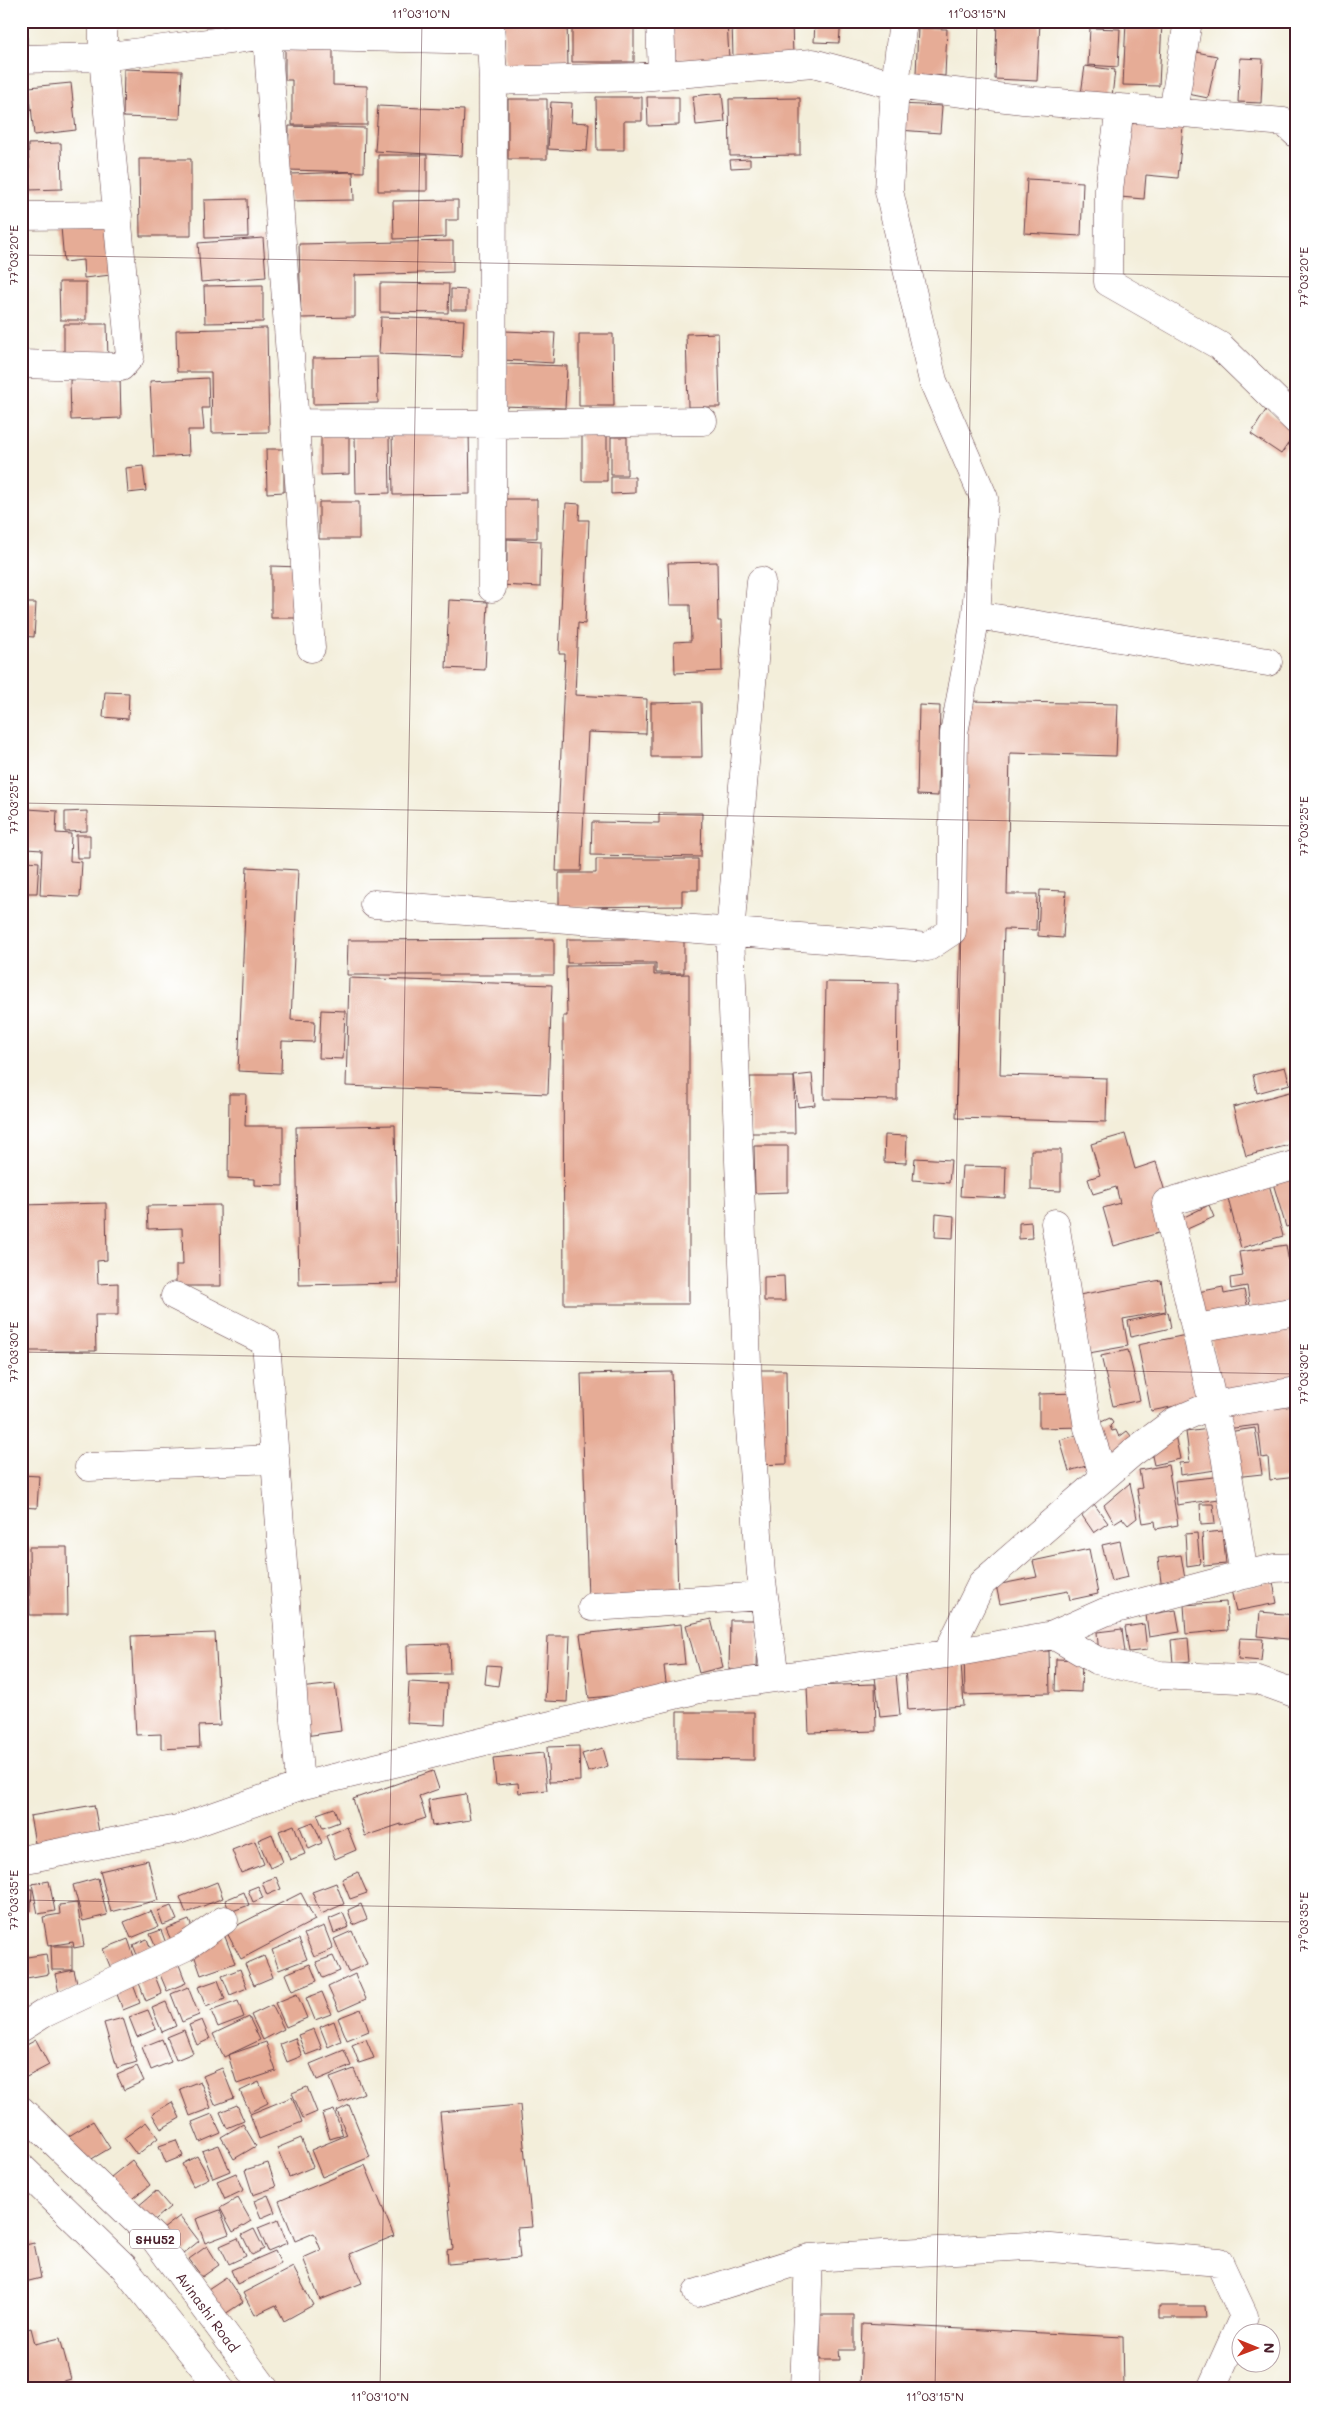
<svg xmlns="http://www.w3.org/2000/svg" width="1318" height="2410" font-family="Mali,sans-serif">
<style>
.building{fill:#e6ac96}
.lines{fill:none;stroke-linecap:round;stroke-linejoin:round}
.minor-casing{stroke:#633e45;stroke-width:29}
.major-casing{stroke:#633e45;stroke-width:29}
.minor{stroke:#fff;stroke-width:28}
.major{stroke:#fff;stroke-width:28}
.ticks{fill:none;stroke:#4a1f2b;stroke-width:1;stroke-opacity:0.45}
.labels{text-anchor:middle;dominant-baseline:central;stroke-width:4;stroke-linejoin:round;paint-order:stroke}
.shield{fill:#fff;stroke:#80626b;stroke-width:1}
.shield-label{font-size:12px;font-weight:bold;fill:#4a1f2b}
.street-label{font-size:14px;fill:#4a1f2b;stroke:#fff}
.neatline{fill:none;stroke:#4a1f2b;stroke-width:2}
.ticks-label{font-size:12px;text-anchor:middle;fill:#4a1f2b}
</style>
<rect width="100%" height="100%" fill="#fff"/>
<filter id="ink" filterUnits="userSpaceOnUse"><feTurbulence type="fractalNoise" baseFrequency=".02" numOctaves="2"/><feDisplacementMap in="SourceGraphic" scale="10" xChannelSelector="R" yChannelSelector="G"/><feConvolveMatrix kernelMatrix="1 2 1 2 8 2 1 2 1" color-interpolation-filters="sRGB"/></filter>
<filter id="wash" filterUnits="userSpaceOnUse"><feTurbulence type="fractalNoise" baseFrequency=".0096" numOctaves="4" result="noise"/><feDisplacementMap in="SourceGraphic" scale="20" xChannelSelector="R" yChannelSelector="G"/><feGaussianBlur stdDeviation="1.12" result="paint"/><feColorMatrix in="noise" values="0 0 0 0 0 0 0 0 0 0 0 0 0 0 0 0 0 1.4 0 .05"/><feComposite in="paint" operator="in"/></filter>
<g filter="url(#wash)">
<rect width="100%" height="100%" fill="#f3eeda"/>
<g id="blocks">
<!-- building -->
<path class="building" d="M21,21H27V48H21Z
M504,21H567L568,66L506,68Z
M673,21H727L729,58L673,61Z
M732,21H792L793,56L733,57Z
M815,21H841L839,43L814,42Z
M997,21H1040L1037,81L995,79Z
M1126,21H1162L1159,86L1123,85Z
M572,22H634V62H572Z
M918,28L947,29L945,76L916,74Z
M1090,28L1120,29L1118,67L1088,65Z
M285,41H333V85L367,86V125H292V80H285Z
M1196,52L1217,56L1208,98L1188,94Z
M1240,58L1263,59L1261,103L1238,102Z
M1085,66L1115,70L1112,97L1081,94Z
M124,69L182,71L180,119L123,117Z
M71,83L76,130L34,135L29,87Z
M722,93L725,122L696,125L693,96Z
M596,97H642V121H624V150H597Z
M647,97H679V125L648,126Z
M800,98V155L730,156L729,99Z
M508,99H547V159H508Z
M551,102L572,103L571,122L589,123L587,151L548,149Z
M900,104L942,106L940,133L899,130Z
M378,106L464,110L462,156L375,151Z
M1127,121L1183,126L1178,178L1146,175L1144,199L1120,197Z
M289,126L365,128L364,172L288,170Z
M61,143L62,189L30,190L28,144Z
M21,145H25L26,179H21Z
M378,155H427V191H378Z
M139,159H191V236H140Z
M750,159V167L731,168L730,160Z
M353,172L354,200L290,201V174Z
M1027,179L1083,182L1081,236L1024,233Z
M21,182H26V201H21Z
M247,199L248,237L205,238L204,200Z
M458,200V220H446V237L394,239L393,201Z
M106,223L111,275L84,278L83,260L64,262L61,227Z
M263,238L266,277L201,282L198,243Z
M453,241V272L355,275V317L301,318L299,244Z
M59,282H86V320H60Z
M380,283L449,284L448,313L380,312Z
M263,285V322L205,323L204,286Z
M451,289L467,290V310H451Z
M381,317L464,320L462,357L379,354Z
M64,324H107L108,359L64,360Z
M267,328L269,432L212,433L211,372H177L176,330Z
M504,331L555,333L553,363L503,360Z
M718,333L720,407H688L686,334Z
M579,334H613L614,406H579Z
M377,357L378,403L313,404V358Z
M504,364L567,366L565,408L502,406Z
M120,377L121,418L71,420L70,380Z
M208,378L209,408H202L204,430H188L189,455L154,457L150,381Z
M1266,410L1297,431L1281,454L1251,434Z
M469,429L470,494L393,495L392,430Z
M582,432L607,433V481H582Z
M321,436H349V474L321,475Z
M355,436H389L390,493L356,494Z
M611,437H627V475H611Z
M266,449H284V492L267,493Z
M143,466L146,491L128,493L126,468Z
M611,477H635V493L611,494Z
M502,499H537V538H501Z
M319,502H359V539H319Z
M566,503L580,504L579,520H589L585,624L578,623L575,695L647,699L646,734L588,732L581,871H556L565,654H559Z
M507,539L541,541L540,587L500,585L501,562H507Z
M717,562L718,621H721L722,671L675,673L674,642L691,641L690,605H670L668,563Z
M271,566L300,567V618H271Z
M449,600L488,602L485,670L446,668Z
M21,603H36L34,637L21,636Z
M105,692L129,693L128,719L103,717Z
M967,701L1118,704L1116,756L1010,753L1007,894H1037L1036,930L1004,929L1000,1075L1107,1078L1106,1122L956,1118Z
M701,702L702,757H651V703Z
M919,705L940,706L938,796L917,795Z
M28,809L57,811L56,833L71,834L70,861L82,862L80,897L40,895L42,850L26,849Z
M87,811V831L65,832V812Z
M659,813H702L701,857L591,855L592,822L659,823Z
M76,835H90V858H77Z
M596,859H698V890H682V906L559,907V873H596Z
M26,861L39,862L37,893H24Z
M247,867L298,870L291,1020L315,1021L314,1042L282,1041L281,1073L238,1071Z
M1040,890L1066,891L1063,938L1038,936Z
M554,939V975H347L348,940Z
M567,939H684V973H656V963H567Z
M654,965V975L689,974V1304H564L563,1016H567L566,966Z
M349,978L552,985L548,1094L346,1086Z
M826,982L898,983L897,1100L824,1099Z
M321,1010L345,1011L343,1059L319,1058Z
M1285,1067L1290,1084L1257,1093L1253,1075Z
M812,1074L815,1105L798,1107L794,1076Z
M750,1077H794L795,1133H751Z
M1297,1090V1143L1246,1156L1233,1107Z
M229,1094H246L245,1126H283V1186L254,1185V1179L228,1178Z
M395,1125L398,1283L299,1285L296,1127Z
M1125,1134L1135,1169L1156,1162L1166,1195L1153,1199L1162,1232L1114,1246L1103,1208L1120,1203L1116,1187L1093,1194L1088,1179L1100,1175L1091,1144Z
M885,1135L907,1136L906,1163L884,1162Z
M754,1146H788V1192L755,1193Z
M1031,1150H1061V1191L1031,1190Z
M915,1158L951,1160L949,1183L913,1180Z
M962,1166L1006,1167L1005,1198L960,1196Z
M1297,1176V1224L1286,1227L1273,1183Z
M1269,1184L1283,1236L1241,1248L1227,1195Z
M106,1203L107,1260L97,1261L98,1284L118,1283V1315H95L96,1351H21V1205Z
M220,1205L221,1286H176V1265H183L182,1228L148,1229L147,1206Z
M1209,1205L1214,1217L1185,1230L1180,1219Z
M936,1214L954,1216L953,1238L935,1237Z
M1031,1222L1032,1238L1019,1239V1223Z
M1286,1245L1296,1305L1251,1313L1247,1286L1231,1289L1230,1278L1243,1276L1239,1252Z
M784,1276L785,1301H764V1277Z
M1161,1280L1166,1311L1123,1319L1128,1346L1089,1353L1079,1295Z
M1223,1287L1224,1294L1244,1290L1248,1309L1203,1319L1198,1292Z
M1168,1312L1171,1328L1131,1337L1128,1321Z
M1289,1318L1297,1387L1219,1395L1210,1328Z
M1186,1335L1200,1401L1151,1411L1138,1345Z
M1128,1350L1140,1400L1113,1406L1101,1356Z
M754,1370H786L787,1464L756,1465Z
M672,1372L678,1597L588,1599L581,1374Z
M1081,1393L1082,1427L1039,1428V1394Z
M1297,1398V1477L1270,1480L1268,1457L1262,1458L1258,1425L1226,1429L1223,1407Z
M1110,1418L1113,1423L1110,1426L1112,1431L1116,1430L1119,1437L1127,1431L1136,1442L1108,1463L1090,1427Z
M1255,1428L1262,1474L1234,1477L1228,1432Z
M1209,1429L1216,1470L1180,1475L1179,1463L1190,1462L1186,1432Z
M1174,1430L1180,1459L1154,1465L1150,1447Z
M1084,1433L1093,1464L1069,1471L1060,1440Z
M1168,1465L1178,1525L1156,1529L1155,1521L1143,1523L1137,1489L1142,1488L1139,1470Z
M21,1475L39,1476L37,1508L21,1507Z
M1224,1476L1226,1498L1177,1505L1175,1481Z
M1130,1483L1137,1518L1128,1525L1122,1518L1114,1523L1104,1505Z
M1094,1504L1108,1523L1094,1533L1081,1514Z
M1200,1504H1213L1215,1524L1201,1525Z
M1223,1531L1226,1564L1204,1566L1202,1533Z
M1197,1533L1200,1564L1187,1566L1185,1534Z
M1120,1541L1128,1577L1111,1581L1102,1545Z
M29,1547H67L68,1615H30Z
M1089,1549L1098,1594L1070,1600L1068,1591L1000,1604L996,1585L1037,1577L1033,1561Z
M1181,1555L1185,1579L1161,1582L1158,1558Z
M1273,1582L1277,1603L1236,1611L1231,1590Z
M1226,1602L1228,1630L1186,1634L1184,1605Z
M1176,1610L1180,1632L1149,1637L1146,1615Z
M1260,1612L1297,1615V1640L1258,1636Z
M711,1619L723,1667L699,1673L686,1625Z
M730,1620H758L757,1670H729Z
M681,1624L685,1664L664,1666L667,1691L589,1698L580,1634Z
M1144,1624L1147,1650L1129,1652L1125,1627Z
M1122,1629L1125,1652L1099,1655L1097,1632Z
M215,1633L220,1725L199,1726L200,1747L161,1749V1734L136,1735L131,1636Z
M548,1636H570L567,1702L545,1701Z
M1188,1638L1190,1661L1173,1663L1171,1640Z
M1240,1638L1263,1639L1261,1661L1238,1659Z
M449,1644L450,1674L408,1675L407,1645Z
M1049,1651L1050,1693L965,1695L964,1653Z
M1056,1659L1082,1660L1081,1692L1055,1691Z
M961,1663L964,1706L908,1710L905,1667Z
M487,1665L501,1666L498,1686L485,1684Z
M896,1674L900,1715L880,1717L875,1677Z
M409,1682L447,1684L445,1725L407,1723Z
M335,1684L341,1731L305,1736L299,1688Z
M875,1684L876,1731L809,1733L807,1686Z
M677,1712H754V1760L677,1759Z
M579,1746L580,1781L549,1782L547,1747Z
M603,1748L608,1766L588,1772L582,1754Z
M543,1753L547,1790L519,1793L518,1783L496,1785L493,1758Z
M433,1771L439,1789L419,1796L426,1818L401,1826V1824L365,1836L353,1799Z
M466,1794L470,1820L432,1826L428,1800Z
M94,1805L99,1832L35,1843L30,1816Z
M334,1808L339,1822L323,1828L317,1814Z
M313,1822L322,1843L309,1849L300,1827Z
M294,1825L305,1854L290,1860L279,1831Z
M347,1827L356,1850L335,1859L326,1836Z
M272,1834L283,1862L270,1868L258,1840Z
M255,1841L264,1864L241,1873L232,1850Z
M148,1860L158,1900L111,1912L100,1871Z
M358,1872L367,1893L350,1899L342,1879Z
M276,1877L281,1889L267,1895L262,1882Z
M98,1878L107,1915L83,1921L73,1885Z
M49,1881L55,1911L38,1914L32,1884Z
M217,1882L223,1898L186,1913L180,1897Z
M336,1883L344,1904L321,1914L312,1892Z
M258,1886L263,1898L253,1902L248,1890Z
M21,1889H32L31,1911H21Z
M244,1892L249,1905L230,1912L225,1900Z
M301,1893L315,1920L241,1959L226,1931Z
M77,1903L84,1946L74,1948L73,1942L48,1946L43,1917L60,1914L59,1905Z
M361,1904L367,1919L353,1925L348,1910Z
M171,1906L177,1920L163,1925L158,1911Z
M151,1911L158,1927L131,1938L124,1922Z
M343,1913L349,1927L334,1933L329,1919Z
M189,1920L194,1933L172,1942L166,1929Z
M324,1926L333,1949L314,1957L304,1934Z
M161,1930L167,1946L157,1950L150,1934Z
M352,1931L367,1964L348,1972L334,1939Z
M224,1934L235,1963L201,1975L191,1946Z
M128,1939L136,1962L112,1971L103,1949Z
M147,1939L153,1955L139,1960L133,1945Z
M299,1939L307,1959L279,1970L272,1950Z
M51,1946H72V1970H52Z
M46,1954L49,1974L21,1979V1958Z
M264,1956L273,1977L254,1985L245,1964Z
M333,1956L340,1971L323,1978L316,1962Z
M176,1957L186,1983L167,1991L156,1965Z
M310,1964L317,1981L292,1991L285,1974Z
M240,1969L247,1988L230,1995L222,1976Z
M74,1970L78,1988L59,1993L55,1974Z
M153,1971L162,1994L146,2001L137,1978Z
M355,1974L366,1999L339,2011L328,1987Z
M218,1980L225,1999L206,2007L198,1987Z
M132,1982L140,2003L123,2010L115,1989Z
M188,1987L199,2015L182,2022L171,1994Z
M322,1992L331,2014L315,2020L306,1998Z
M297,1994L307,2018L286,2027L275,2003Z
M238,2001L244,2017L218,2027L211,2011Z
M166,2002L176,2026L162,2032L152,2008Z
M272,2005L284,2029L263,2040L251,2015Z
M361,2009L369,2031L347,2040L338,2018Z
M148,2010L156,2029L137,2037L129,2017Z
M249,2017L260,2040L224,2057L213,2034Z
M123,2018L137,2062L117,2068L104,2023Z
M202,2020L210,2039L197,2045L189,2025Z
M334,2021L341,2041L328,2047L320,2027Z
M314,2029L322,2049L306,2055L298,2035Z
M184,2030L193,2053L176,2060L167,2037Z
M295,2038L302,2056L287,2062L280,2044Z
M162,2039L171,2062L151,2070L142,2047Z
M366,2039L374,2058L359,2063L352,2045Z
M36,2040L49,2065L21,2080V2048Z
M266,2042L276,2071L237,2084L228,2055Z
M344,2050L351,2066L317,2080L310,2064Z
M137,2066L144,2081L124,2090L117,2075Z
M222,2068L234,2098L215,2105L203,2076Z
M354,2069L364,2093L340,2103L330,2078Z
M200,2081L211,2108L190,2116L180,2089Z
M259,2082L268,2103L250,2112L240,2091Z
M307,2087L317,2112L303,2118L292,2093Z
M292,2097L302,2122L259,2139L250,2114Z
M172,2102L180,2118L161,2129L152,2114Z
M237,2105L244,2121L227,2128L220,2112Z
M349,2105L370,2157L322,2177L311,2150L347,2135L337,2111Z
M520,2105L532,2227L517,2228L520,2258L448,2264L447,2250L453,2249L440,2112Z
M334,2110L343,2135L330,2139L322,2114Z
M212,2114L221,2133L200,2142L192,2122Z
M93,2121L110,2148L85,2163L69,2136Z
M146,2122L158,2138L137,2155L124,2138Z
M243,2124L256,2146L234,2159L221,2137Z
M301,2138L313,2167L289,2177L277,2148Z
M176,2140L183,2156L166,2163L159,2146Z
M219,2145L230,2171L213,2178L202,2151Z
M197,2156L209,2178L193,2186L182,2164Z
M132,2160L150,2185L129,2202L111,2177Z
M268,2163L276,2187L253,2195L245,2170Z
M365,2165L394,2236L350,2254L362,2283L320,2300L303,2258L321,2250L314,2233L295,2241L279,2201Z
M236,2173L244,2190L225,2199L217,2181Z
M156,2191L170,2207L150,2224L137,2207Z
M268,2195L275,2212L261,2218L254,2201Z
M238,2198L251,2221L233,2232L220,2208Z
M220,2210L229,2234L205,2243L196,2219Z
M180,2216L199,2241L183,2254L163,2229Z
M278,2220L287,2243L268,2251L258,2228Z
M254,2229L264,2249L252,2255L242,2235Z
M238,2238L246,2256L229,2264L220,2246Z
M34,2243L41,2278L21,2283V2246Z
M207,2246L219,2265L202,2277L189,2259Z
M275,2251L281,2264L237,2284L231,2270Z
M293,2267L313,2305L284,2321L276,2305L255,2315L243,2293Z
M226,2277L243,2302L225,2314L208,2289Z
M1159,2306H1205L1206,2318H1159Z
M820,2315H854V2350H839L840,2360H820Z
M862,2324L1123,2337L1124,2389H860Z
M31,2328L35,2344L60,2338L71,2379L36,2389H21V2331Z"/>
</g>
</g>
<g filter="url(#ink)">
<use href="#blocks" fill-opacity="0" stroke="#633e45" stroke-width="1"/>
<g class="lines">
<!-- minor casing -->
<g class="minor-casing">
<path id="minor" d="M266,21L311,648
M490,21L493,81L640,77L813,63L895,85L1023,100L1120,108L1109,189L1108,282L1220,346L1297,421
M660,21L662,75
M21,59L103,57L267,35L491,40
M1120,108L1173,112L1188,21
M1173,112L1284,122L1297,134
M21,216L118,215
M21,364L121,367L130,357L103,57V21
M297,423L491,424L703,421
M761,581L730,933L749,1414L761,1574L775,1678
M492,588L493,81
M976,615L1268,662
M374,904L928,947L952,931L954,733L976,615L984,498L933,381L889,191L895,85L903,21
M1055,1223L1088,1428L1104,1477
M175,1296L266,1342L300,1786
M1196,1328L1297,1311
M89,1467L275,1459
M1244,1575L1225,1455L1166,1203L1297,1164
M592,1607L763,1596
M1053,1635L1105,1612L1244,1575L1275,1568L1297,1567
M947,1654L982,1583L1132,1453L1175,1421L1212,1405L1297,1391
M21,1860L178,1829L300,1786L704,1688L947,1654L1053,1635L1096,1660L1160,1675L1258,1680L1297,1694
M21,2028L43,2014L185,1947L224,1920
M697,2293L809,2258L1027,2246L1219,2262L1244,2316L1211,2389
M804,2389L809,2258"/>
</g>
<!-- major casing -->
<g class="major-casing">
<g id="major">
<path id="s1" d="M21,2110L154,2238L265,2389"/>
<path d="M21,2167L124,2267L221,2389"/>
</g>
</g>
<!-- minor -->
<use href="#minor" class="minor"/>
<!-- major -->
<use href="#major" class="major"/>
</g>
</g>
<!-- ticks -->
<path class="ticks" d="M21,255L1297,277M21,803L1297,826M21,1352L1297,1374M21,1900L1297,1922M380,2389L422,21M935,2389L977,21"/>
<g class="labels">
<!-- shield labels -->
<rect class="shield" x="130" y="2229.5" width="50" height="19" rx="4"/>
<g class="shield-label">
<text x="155" y="2239">SHU52</text>
</g>
<!-- street labels -->
<g class="street-label">
<text stroke="none"><textPath href="#s1" startOffset="276">Avinashi Road</textPath></text>
</g>
</g>
<!-- margin -->
<rect width="1318" height="2410" fill="none" stroke="#fff" stroke-width="55"/>
<!-- north arrow -->
<g transform="translate(1256 2348) rotate(91)"><circle r="24" fill="#ffffff" stroke="#b7a5aa"/>
<path d="M0-4L9 19L0 12L-9 19Z" fill="#c8321e"/>
<text y="-8" font-size="14" font-weight="bold" text-anchor="middle" fill="#4a1f2b">N</text>
</g>
<rect x="28" y="28" width="1262" height="2354" class="neatline"/>
<g class="ticks-label">
<text x="421" y="18">11°03'10"N</text>
<text x="977" y="18">11°03'15"N</text>
<text transform="translate(14 255) rotate(-90)" y="4">77°03'20"E</text>
<text transform="translate(1304 277) rotate(-90)" y="4">77°03'20"E</text>
<text transform="translate(14 804) rotate(-90)" y="4">77°03'25"E</text>
<text transform="translate(1304 826) rotate(-90)" y="4">77°03'25"E</text>
<text transform="translate(14 1352) rotate(-90)" y="4">77°03'30"E</text>
<text transform="translate(1304 1374) rotate(-90)" y="4">77°03'30"E</text>
<text transform="translate(14 1900) rotate(-90)" y="4">77°03'35"E</text>
<text transform="translate(1304 1922) rotate(-90)" y="4">77°03'35"E</text>
<text x="380" y="2401">11°03'10"N</text>
<text x="935" y="2401">11°03'15"N</text>
</g>
</svg>
